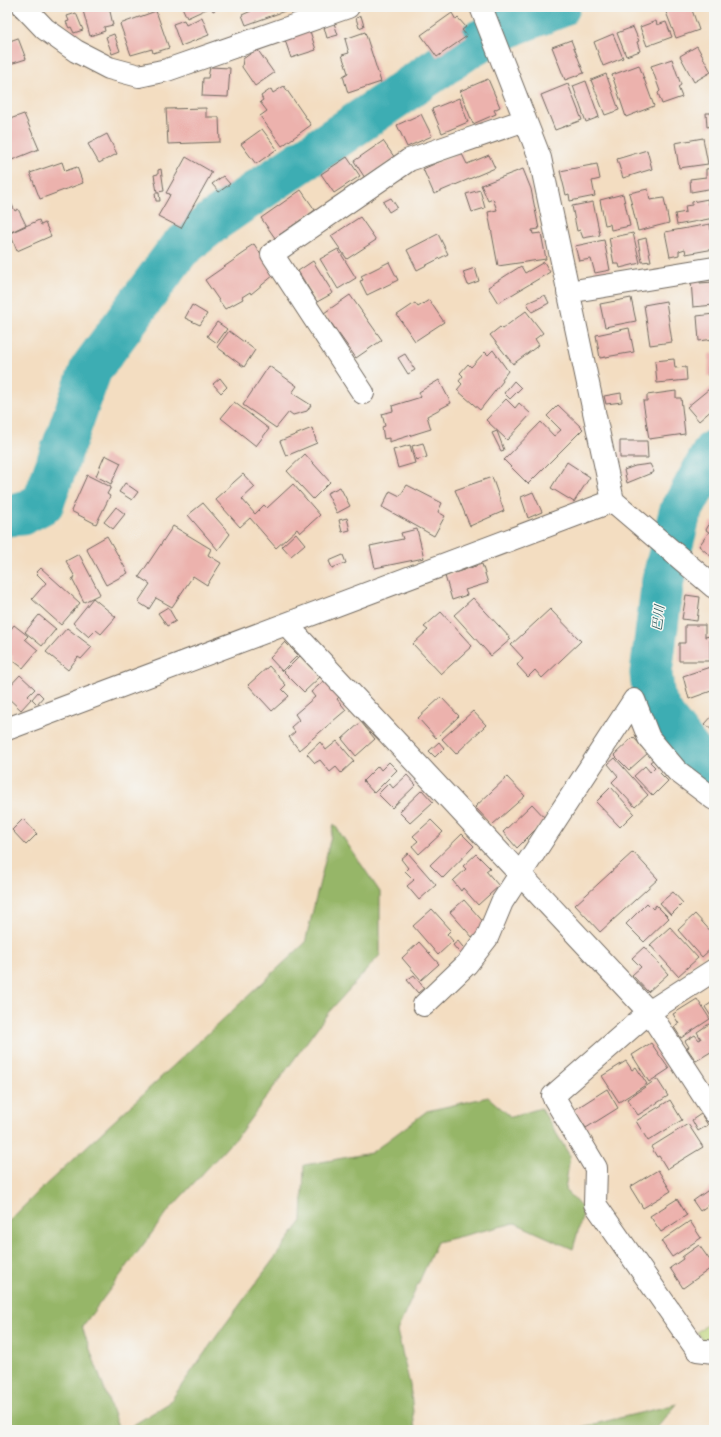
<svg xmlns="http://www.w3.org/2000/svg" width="721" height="1437" font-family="Alegreya,'Noto Serif JP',serif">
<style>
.green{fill:#bdd478;stroke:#748052}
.forest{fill:#96b668;stroke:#60704a}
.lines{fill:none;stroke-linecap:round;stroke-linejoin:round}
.river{stroke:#3cadb3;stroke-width:43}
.building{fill:#ecb2ad}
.street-casing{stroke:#716960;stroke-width:24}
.street{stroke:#fff;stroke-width:22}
.labels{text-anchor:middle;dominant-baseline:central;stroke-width:3;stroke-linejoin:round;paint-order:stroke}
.water-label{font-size:13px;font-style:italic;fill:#325f61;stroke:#f6f6f2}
</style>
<rect width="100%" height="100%" fill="#f6f6f2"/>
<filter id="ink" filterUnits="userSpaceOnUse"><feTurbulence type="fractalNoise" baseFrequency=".025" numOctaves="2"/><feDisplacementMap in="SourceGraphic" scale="8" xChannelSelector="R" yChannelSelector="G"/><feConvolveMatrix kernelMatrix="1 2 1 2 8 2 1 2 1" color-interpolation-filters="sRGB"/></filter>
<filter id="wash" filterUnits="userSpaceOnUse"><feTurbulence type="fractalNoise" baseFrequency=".012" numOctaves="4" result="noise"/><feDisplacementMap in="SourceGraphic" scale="16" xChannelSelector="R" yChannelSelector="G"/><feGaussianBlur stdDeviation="0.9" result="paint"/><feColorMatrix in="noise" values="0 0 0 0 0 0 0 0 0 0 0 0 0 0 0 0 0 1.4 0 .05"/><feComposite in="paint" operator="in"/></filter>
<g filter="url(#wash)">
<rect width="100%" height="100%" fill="#f3ddc1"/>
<!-- green -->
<path class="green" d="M714,1320V1344L705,1343L697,1332Z"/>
<!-- forest -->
<path class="forest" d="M334,824L380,892V955L328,1013L240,1133L169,1210L82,1327L119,1430H7V1223L40,1190L305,943Z
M488,1097L511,1117L541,1108L570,1156L565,1190L584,1210L573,1249L515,1223L437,1242L397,1331L410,1385L415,1430H125L169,1403L221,1330L302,1221L304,1165L371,1153L427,1111Z
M677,1404L655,1430H577L582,1427Z"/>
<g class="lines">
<!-- river -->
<path class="river" d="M714,451L680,513L663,580L651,673L654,700L665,719L699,763L714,774
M7,515L22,514L43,503L91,369L179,249L215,220L472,45L514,24L559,7"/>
</g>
<g id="blocks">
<!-- building -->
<path class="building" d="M82,7H109L113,25L104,27L105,31L90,36Z
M182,7H221L213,11L211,7L187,18Z
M249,7H296L246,25L242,15L251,11Z
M664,7H691L699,30L676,38Z
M156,11L169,48L153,53L152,49L131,55L120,24Z
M76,13L83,30L74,33L71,27L69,28L66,22L69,21L67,16Z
M452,13L456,20L458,18L466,27L462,30L467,36L437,57L421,35Z
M361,16L364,26L359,28L356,18Z
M202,17L209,35L181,46L173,24L184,20L186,25Z
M656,21L657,25L666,22L672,37L647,46L640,27Z
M334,23L338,35L327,38L324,27Z
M633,27L639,41L637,42L640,51L626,56L617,33Z
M309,28L316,50L291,58L285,40Z
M365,32L381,82L348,93L343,76L348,73L342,55L349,53L345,39Z
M114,34L120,51L112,54L106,37Z
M613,34L623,58L603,66L594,42Z
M18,38L26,59L7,65V42Z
M571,40L584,73L565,80L552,47Z
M697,46L711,72L694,82L680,56Z
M257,49L274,73L255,86L242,67L243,59Z
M672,59L681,85L678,87L682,97L662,104L658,93L660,91L651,66Z
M639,65L654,106L626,117L612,75Z
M210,67L230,68L228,97L202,96L203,78H208Z
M606,74L619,110L605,115L591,80Z
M488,79L500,107L494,110L496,114L473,124L460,91Z
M586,81L599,117L586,122L573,86Z
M568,84L582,120L555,130L541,95Z
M284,86L311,125L282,146L260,116L267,111L260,102L263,100L261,96L271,89L273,93Z
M459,98L468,122L442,133L432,109Z
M206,108V117H219L220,142L168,144L166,109Z
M706,113H711L712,126L707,127Z
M24,114L39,149L7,162V120Z
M421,114L432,136L407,147L397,125Z
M262,129L277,149L256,164L241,144Z
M107,134L117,154L99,163L88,144Z
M703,138L708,164L679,168L675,143Z
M383,141L395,158L365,178L354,161Z
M647,150L652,169L623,178L617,159Z
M461,152L467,164L489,155L495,168L434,194L423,169Z
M186,157L212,172L181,228L158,216L169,197L170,194L166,193Z
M347,157L360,176L334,193L321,174Z
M62,162L65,171L77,167L83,183L40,199L30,173Z
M597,164L600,179L592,181L595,196L570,201L569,194L566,195L560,171Z
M714,168V188L691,192L690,179L706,177V169Z
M161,169L164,191L157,192L154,175L158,174V170Z
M523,169L531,189L539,229L532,230L533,234L541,233L546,259L498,266L488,212L497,210L493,199L488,201L481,185Z
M223,176L230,184L219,192L212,184Z
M648,189L650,200L664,198L669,223L638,231L629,193Z
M301,190L315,210L275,238L261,218Z
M480,190L485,208L472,212L466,194Z
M155,193H159L160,201H156Z
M623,194L630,226L611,230L610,224L605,225L600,200Z
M391,198L397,207L389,212L383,202Z
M708,199V204L714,203V218L677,225L675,214L686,212L685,206L692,205V202Z
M593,202L600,235L583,238L580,230L577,231L572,206Z
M11,203L15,211L18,209L26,225L11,232L7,225V205Z
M360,217L376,240L347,259L331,236Z
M39,220L41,225L45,223L51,236L17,251L10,233Z
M710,224L714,249L686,254L685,249L679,251V255L670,257L665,232Z
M633,233L640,263L620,268L619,264H614L609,238Z
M438,234L448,254L417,270L407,250Z
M646,238L651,261L642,262L638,240Z
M604,240L610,270L595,273L591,259L579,261L575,246Z
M254,244L274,275L251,294L250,292L242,297L243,299L225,309L205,280L247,251L246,249Z
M338,249L356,278L338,289L320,259Z
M313,261L333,293L317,302L298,271Z
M389,262L398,280L367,295L360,281L363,280L361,276Z
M544,262L550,272L498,303L488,287L521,266L525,273Z
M475,268L479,281L468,285L463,272Z
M700,279V283L714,282V305L693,307L691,281Z
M350,295L382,340L356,358L324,313Z
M545,295L549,303L532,312L527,303Z
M631,298L636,321L605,327L600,304Z
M429,300L444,322L415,341L397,315L415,303L418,307Z
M666,301L672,342L650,345L644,305Z
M192,305L207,314L200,325L185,318Z
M526,311L543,333L535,339L539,345L513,364L490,335L500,327L502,329Z
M714,314V339L699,341L697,316Z
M217,322L227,329L217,343L207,336Z
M629,328L634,352L600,358L596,335Z
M229,331L255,350L244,367L217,347Z
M493,350L508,371L502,379L503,381L480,410L457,390L462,384L459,381L463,376L460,373L468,364L471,367L485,352L488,355Z
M714,353V375L708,376L709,354Z
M405,354L415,370L408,374L398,358Z
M674,359L675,368L686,367L687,380L657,383L655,361Z
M269,366L297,386L292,393L311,405L307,411L293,415L289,412L276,428L243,405Z
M220,378L227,387L221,393L213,384Z
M439,380L451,403L427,416L431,429L389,442V438L384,439L382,427L385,426L382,414L393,411L392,406L421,397L419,392Z
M514,381L521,388L510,399L504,393Z
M714,385V408L699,421L687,407Z
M676,391V398H681L685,434L649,439L643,401H647V395Z
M621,393L622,402L606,404L604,396Z
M506,399L515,408L519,403L531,414L507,440L486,420Z
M234,402L269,429L256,446L221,418Z
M558,405L583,429L528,484L504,460L541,422L554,436L561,430L547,416Z
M312,428L317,443L286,456L280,441Z
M497,431L504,450L501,451L492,433Z
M620,441H647L648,458H620Z
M423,443L427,457L416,460L412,446Z
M410,445L415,463L398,468L393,450Z
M305,454L330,482L313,499L287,471Z
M105,455L121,463L111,484L96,476Z
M567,462L590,477L574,502L551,488Z
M650,464L654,472L627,483L624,470L635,466Z
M243,474L255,487L242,499L255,514L264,505L267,508L293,484L320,515L300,533L297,529L276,548L250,518L240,527L215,499Z
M87,475L111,487L107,494L110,496L96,524L71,511Z
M492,477L504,511L470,526L455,490Z
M125,483L138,492L132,500L119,492Z
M407,485L442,503L438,512L445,516L434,536L382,507L390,491L400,496Z
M340,487L350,506L337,513L327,493Z
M533,492L542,512L528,518L521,497Z
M203,503L230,534L218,550L188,515Z
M116,507L125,514L113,529L104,522Z
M347,518L350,530L342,532L339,520Z
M711,521L714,523V559L699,546L709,532L706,530Z
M173,526L211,549L208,555L221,563L207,585L193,576L172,607L156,598L149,609L138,602L150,584L139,577Z
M417,529L424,558L375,568L370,546L403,539L401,533Z
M296,533L305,544L291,556L282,546Z
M107,536L128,573L106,585L86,548Z
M79,554L100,594L84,602L72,579L75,577L66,561Z
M343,555L346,563L332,568L329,561Z
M482,564L488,583L465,590L467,595L452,600L445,576Z
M41,568L80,603L61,625L32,599L46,583L36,573Z
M686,595L700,597L697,621L682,619Z
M93,598L116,617L101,634L96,630L89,637L73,623Z
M473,598L511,639L491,656L454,615Z
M168,607L176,621L167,626L158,613Z
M550,609L581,641L542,678L535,670L528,677L517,665L523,658L511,645Z
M441,612L472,646L441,674L413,644L428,630L424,627Z
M39,615L56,629L42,646L25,632Z
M14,625L28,636L25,639L38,650L23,668L11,659L13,657L7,652V626L11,629Z
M685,625H705V637L710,636V661H679V643H685Z
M67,628L92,647L81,659L78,657L68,670L46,652Z
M285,642L298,655L282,671L270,658Z
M300,656L320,677L304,692L284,672Z
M269,666L286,685L282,689L289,696L272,711L248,685Z
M713,666L714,690L689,699L683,676Z
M20,675L35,689L28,696L31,699L21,710L7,697V689Z
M325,680L339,697L337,699L346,710L299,750L289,737L295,732L291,727L299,720L295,714L315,697L311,692Z
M38,692L43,697L37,704L32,699Z
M441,697L459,716L436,738L418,718Z
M473,711L486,725L456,754L442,739Z
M714,714V732L705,724Z
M361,722L375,739L356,756L342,739Z
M633,737L648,753L629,770L614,755Z
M337,741L354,761L341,773L336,767L330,772L320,760L315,763L307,754L320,742L326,750Z
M439,742L444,748L435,757L429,751Z
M615,758L648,795L635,807L612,782L618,776L608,764Z
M653,760L663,771L660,773L668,781L653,796L634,776L645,766L650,772L655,767L650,762Z
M389,762L397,770L374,793L363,781L378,766L381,770Z
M407,775L416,785L392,808L378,794L389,783L393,788Z
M507,777L525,796L492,825L475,807Z
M611,787L634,813L620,827L596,802Z
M422,790L433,802L410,823L399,812Z
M532,804L546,819L517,848L503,832Z
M23,819L37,834L26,845L12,830Z
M431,820L443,832L419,854L412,846L418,841L413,836Z
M462,834L474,846L443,878L430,865Z
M633,852L658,879L600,932L575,905Z
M408,853L436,885L419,900L407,886L414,880L405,871L408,868L401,859Z
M476,854L490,868L486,871L499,886L478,905L463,888L461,891L453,881L466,869L463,866Z
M673,892L683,903L671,915L660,903Z
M464,900L487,926L473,938L450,912Z
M647,903L653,909L656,905L669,918L644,942L626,924Z
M432,909L451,930L447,934L453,941L438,955L413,926Z
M695,914L714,935V946L702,957L678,930Z
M670,927L698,958L678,976L650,945Z
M458,941L467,952L462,956L453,945Z
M419,942L439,964L421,980L402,958Z
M644,947L668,974L648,992L632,975L641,967L632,958Z
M414,975L424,988L418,993L407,980Z
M697,999L710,1019L681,1038L674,1027L679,1024L673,1014Z
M714,1001V1021L705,1007Z
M712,1022L714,1026V1050L696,1061L687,1048L689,1047L685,1041L695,1035L699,1040L701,1039L697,1032Z
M651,1043L669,1069L649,1082L632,1055Z
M626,1061L632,1070L636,1067L647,1084L619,1102L602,1076Z
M657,1079L668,1096L638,1115L627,1099Z
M607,1089L618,1108L586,1128L574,1110Z
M670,1100L682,1120L648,1141L636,1121Z
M701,1114L708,1125L698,1131L692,1120Z
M688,1124L703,1147L667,1169L659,1156L657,1157L651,1147Z
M658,1170L671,1191L643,1208L630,1187Z
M714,1186V1201L700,1211L693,1201Z
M677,1199L687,1215L661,1232L650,1216Z
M690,1221L701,1238L672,1257L661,1241Z
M699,1245L714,1266L683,1288L670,1268L683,1259L682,1257Z"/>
</g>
</g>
<g filter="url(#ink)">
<use href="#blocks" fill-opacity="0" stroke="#716960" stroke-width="1"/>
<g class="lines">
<!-- street casing -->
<g class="street-casing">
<path id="street" d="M24,7L45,29L76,51L109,68L139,76L167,70L348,7
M481,7L540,158L613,501L714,587
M568,292L714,268
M363,393L272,254L409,160L525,120
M286,624L649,1012L714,1112
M7,729L613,501
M714,970L649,1012L553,1096L596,1168L595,1204L697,1350L714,1352
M424,1005L467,964L487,938L502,902L634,700L649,738L677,771L714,799"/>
</g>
<!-- street -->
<use href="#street" class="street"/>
</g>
</g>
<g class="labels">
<!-- water labels -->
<g class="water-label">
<text transform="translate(658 618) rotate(-83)">巴川</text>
</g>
</g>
<!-- margin -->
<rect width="721" height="1437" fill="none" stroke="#f6f6f2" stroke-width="24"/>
</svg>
